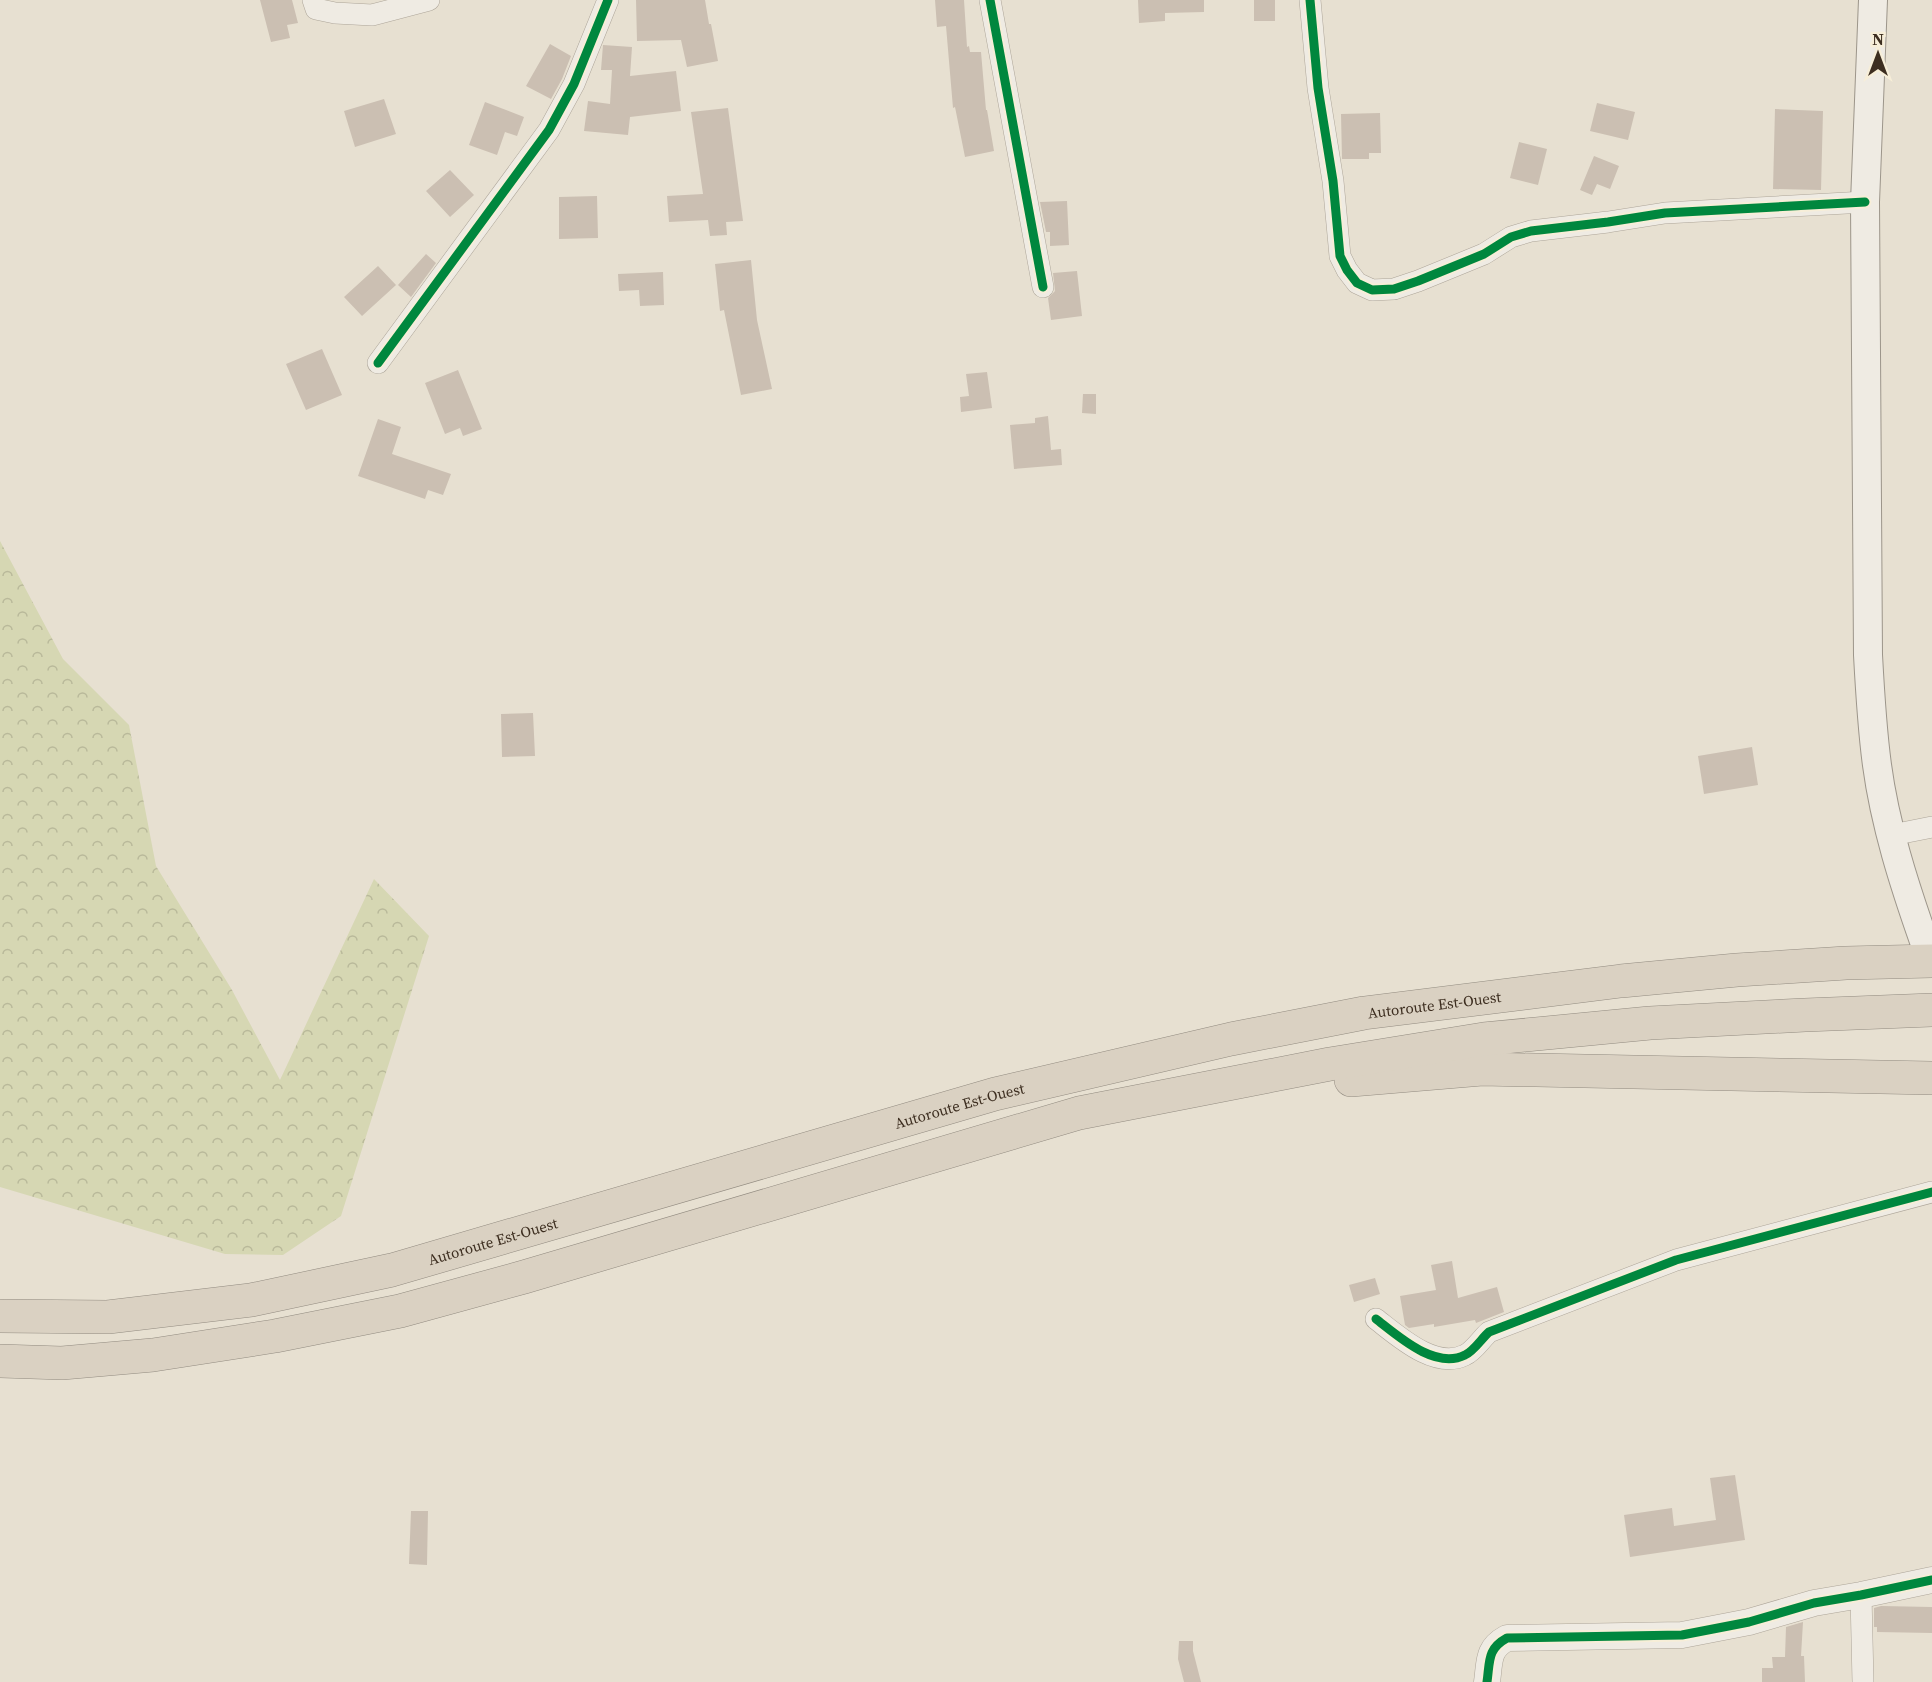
<svg xmlns="http://www.w3.org/2000/svg" width="1932" height="1682" font-family="'Source Serif 4',serif">
<style>
.forest{fill:url(#forest-crowns)}
.building{fill:#cbbfb2}
.lines{fill:none;stroke-linecap:round;stroke-linejoin:round}
.minor-casing{stroke:#ada599;stroke-width:22}
.tertiary-casing{stroke:#ada599;stroke-width:27}
.secondary-casing{stroke:#9c958a;stroke-width:30}
.motorway-casing{stroke:#928b80;stroke-width:34}
.minor{stroke:#efebe3;stroke-width:21}
.tertiary{stroke:#efebe3;stroke-width:26}
.secondary{stroke:#efebe3;stroke-width:28}
.motorway{stroke:#dad1c2;stroke-width:33}
.cycleway-casing{stroke:#f7eed8;stroke-width:13}
.cycleway{stroke:#00873e;stroke-width:9}
.labels{text-anchor:middle;dominant-baseline:central;stroke-width:6;stroke-linejoin:round;paint-order:stroke}
.street-label{font-size:15px;fill:#3d2e20;stroke:#f7eed8}
</style>
<defs>
<pattern id="forest-crowns" width="20" height="18" patternUnits="userSpaceOnUse" patternTransform="scale(1.5)"><rect width="20" height="18" fill="#d6d7b3"/><path d="M2 6a3 3 0 1 1 6 0M12 15a3 3 0 1 1 6 0" fill="none" stroke="#b9b99a"/></pattern>
</defs>
<rect width="100%" height="100%" fill="#e7e0d1"/>
<!-- forest -->
<path class="forest" d="M0,541L63,659L129,725L156,866L232,990L280,1080L374,879L429,936L341,1216L283,1255L225,1254L0,1187Z"/>
<!-- building -->
<path class="building" d="M260,0H292L298,23L287,25L290,38L271,42Z
M636,0H705L709,24H711L718,61L687,67L681,40L637,41Z
M935,0H964L967,47L969,46L970,52H981L986,110H987L994,151L965,157L955,107L953,108L946,26L937,27Z
M1138,0H1204V12L1165,13V21L1139,23Z
M1254,0H1275V21H1254Z
M550,44L571,56L562,79L551,99L526,86Z
M603,45L632,47L630,76L676,71L681,111L630,117L628,135L584,131L588,101L610,104L612,70H601Z
M384,99L396,134L355,147L344,111Z
M485,102L524,117L517,136L505,132L497,155L469,145Z
M1597,103L1635,112L1628,140L1590,131Z
M728,108L743,221L726,222L727,235L710,236L708,220L669,222L667,196L703,194L691,112Z
M1775,109L1823,111L1821,190L1773,189Z
M1380,113L1381,153H1369V159H1342L1341,114Z
M1519,142L1547,149L1538,185L1510,178Z
M1594,156L1619,166L1610,189L1597,184L1592,195L1580,190Z
M450,170L474,195L450,217L426,191Z
M597,196L598,238L559,239V197Z
M1067,201L1069,245L1050,246V232H1046L1040,202Z
M426,254L436,263L411,297L398,285Z
M751,260L757,320L772,389L741,395L724,310L720,311L715,264Z
M378,266L396,285L362,316L344,297Z
M1077,271L1082,316L1051,320L1048,298L1055,291L1053,273Z
M663,272L664,305L640,306L639,290L619,291L618,274Z
M322,349L342,395L306,410L286,364Z
M458,370L482,429L463,436L460,428L445,434L425,383Z
M987,372L992,408L961,412L960,397L969,396L966,374Z
M1083,394H1096V414L1082,413Z
M1048,416L1051,450L1061,449L1062,465L1014,469L1010,425L1035,423V418Z
M378,419L401,427L392,454L451,474L443,495L428,490L425,499L358,476Z
M533,713L535,756L502,757L501,714Z
M1752,747L1758,785L1704,794L1698,756Z
M1452,1261L1458,1298L1497,1287L1504,1312L1476,1323L1475,1320L1434,1327V1324L1409,1328L1405,1325L1400,1296L1436,1290L1431,1265Z
M1375,1278L1380,1294L1354,1302L1349,1285Z
M1735,1475L1745,1540L1630,1557L1624,1515L1672,1508L1674,1526L1716,1520L1710,1478Z
M411,1511H428L427,1565L409,1564Z
M1881,1606L1932,1607V1633L1877,1632V1627H1874V1608Z
M1803,1622L1801,1656H1804L1805,1682H1762V1668H1773L1772,1657H1785L1786,1627Z
M1179,1641H1193V1651L1201,1682H1184L1178,1659Z"/>
<g class="lines">
<!-- minor casing -->
<g class="minor-casing">
<path id="minor" d="M313,0L316,9L335,13L372,15L429,0
M990,0L1043,287
M1310,0L1318,88L1333,181L1340,256L1347,270L1357,283L1372,290L1394,289L1418,281L1484,254L1511,237L1531,231L1608,222L1665,213L1865,202
M378,363L549,130L574,84L608,0
M1892,835L1932,827
M1376,1319C1398,1336 1435,1370 1465,1355C1474,1351 1482,1338 1489,1332L1676,1260L1932,1192
M1861,1595L1863,1682"/>
</g>
<!-- tertiary casing -->
<g class="tertiary-casing">
<path id="tertiary" d="M1487,1682C1490,1661 1487,1649 1507,1638L1682,1635L1749,1622L1814,1603L1861,1595L1932,1580"/>
</g>
<!-- secondary casing -->
<g class="secondary-casing">
<path id="secondary" d="M1873,0L1865,202L1868,655C1870,692 1872,728 1877,765C1885,825 1904,884 1924,941"/>
</g>
<!-- motorway casing -->
<g class="motorway-casing">
<g id="motorway">
<path d="M1351,1080L1482,1069L1932,1078"/>
<path id="s1" d="M0,1316L108,1317L251,1300L392,1270L995,1094L1231,1039L1364,1013L1621,981L1737,970L1846,963L1932,961"/>
<path d="M0,1361L62,1363L153,1355L275,1336L400,1311L524,1277L1079,1113L1330,1064L1484,1039L1650,1023L1805,1015L1932,1010"/>
</g>
</g>
<!-- minor -->
<use href="#minor" class="minor"/>
<!-- tertiary -->
<use href="#tertiary" class="tertiary"/>
<!-- secondary -->
<use href="#secondary" class="secondary"/>
<!-- motorway -->
<use href="#motorway" class="motorway"/>
<!-- cycleway casing -->
<g class="cycleway-casing">
<path id="cycleway" d="M990,0L1043,287
M1310,0L1318,88L1333,181L1340,256L1347,270L1357,283L1372,290L1394,289L1418,281L1484,254L1511,237L1531,231L1608,222L1665,213L1865,202
M378,363L549,130L574,84L608,0
M1376,1319C1398,1336 1435,1370 1465,1355C1474,1351 1482,1338 1489,1332L1676,1260L1932,1192
M1487,1682C1490,1661 1487,1649 1507,1638L1682,1635L1749,1622L1814,1603L1861,1595L1932,1580"/>
</g>
<!-- cycleway -->
<use href="#cycleway" class="cycleway"/>
</g>
<g class="labels">
<!-- street labels -->
<g class="street-label">
<text stroke="none"><textPath href="#s1" startOffset="1473">Autoroute Est-Ouest</textPath></text>
<text stroke="none"><textPath href="#s1" startOffset="987">Autoroute Est-Ouest</textPath></text>
<text stroke="none"><textPath href="#s1" startOffset="501">Autoroute Est-Ouest</textPath></text>
</g>
</g>
<!-- north arrow -->
<g transform="translate(1878 54)" stroke="#f7eed8" stroke-width="4.5" paint-order="stroke">
<path d="M0-4.5L10 22L0 15L-10 22Z" fill="#3d2e20"/>
<text y="-9" font-size="16" font-weight="bold" text-anchor="middle" fill="#3d2e20">N</text>
</g>
</svg>
